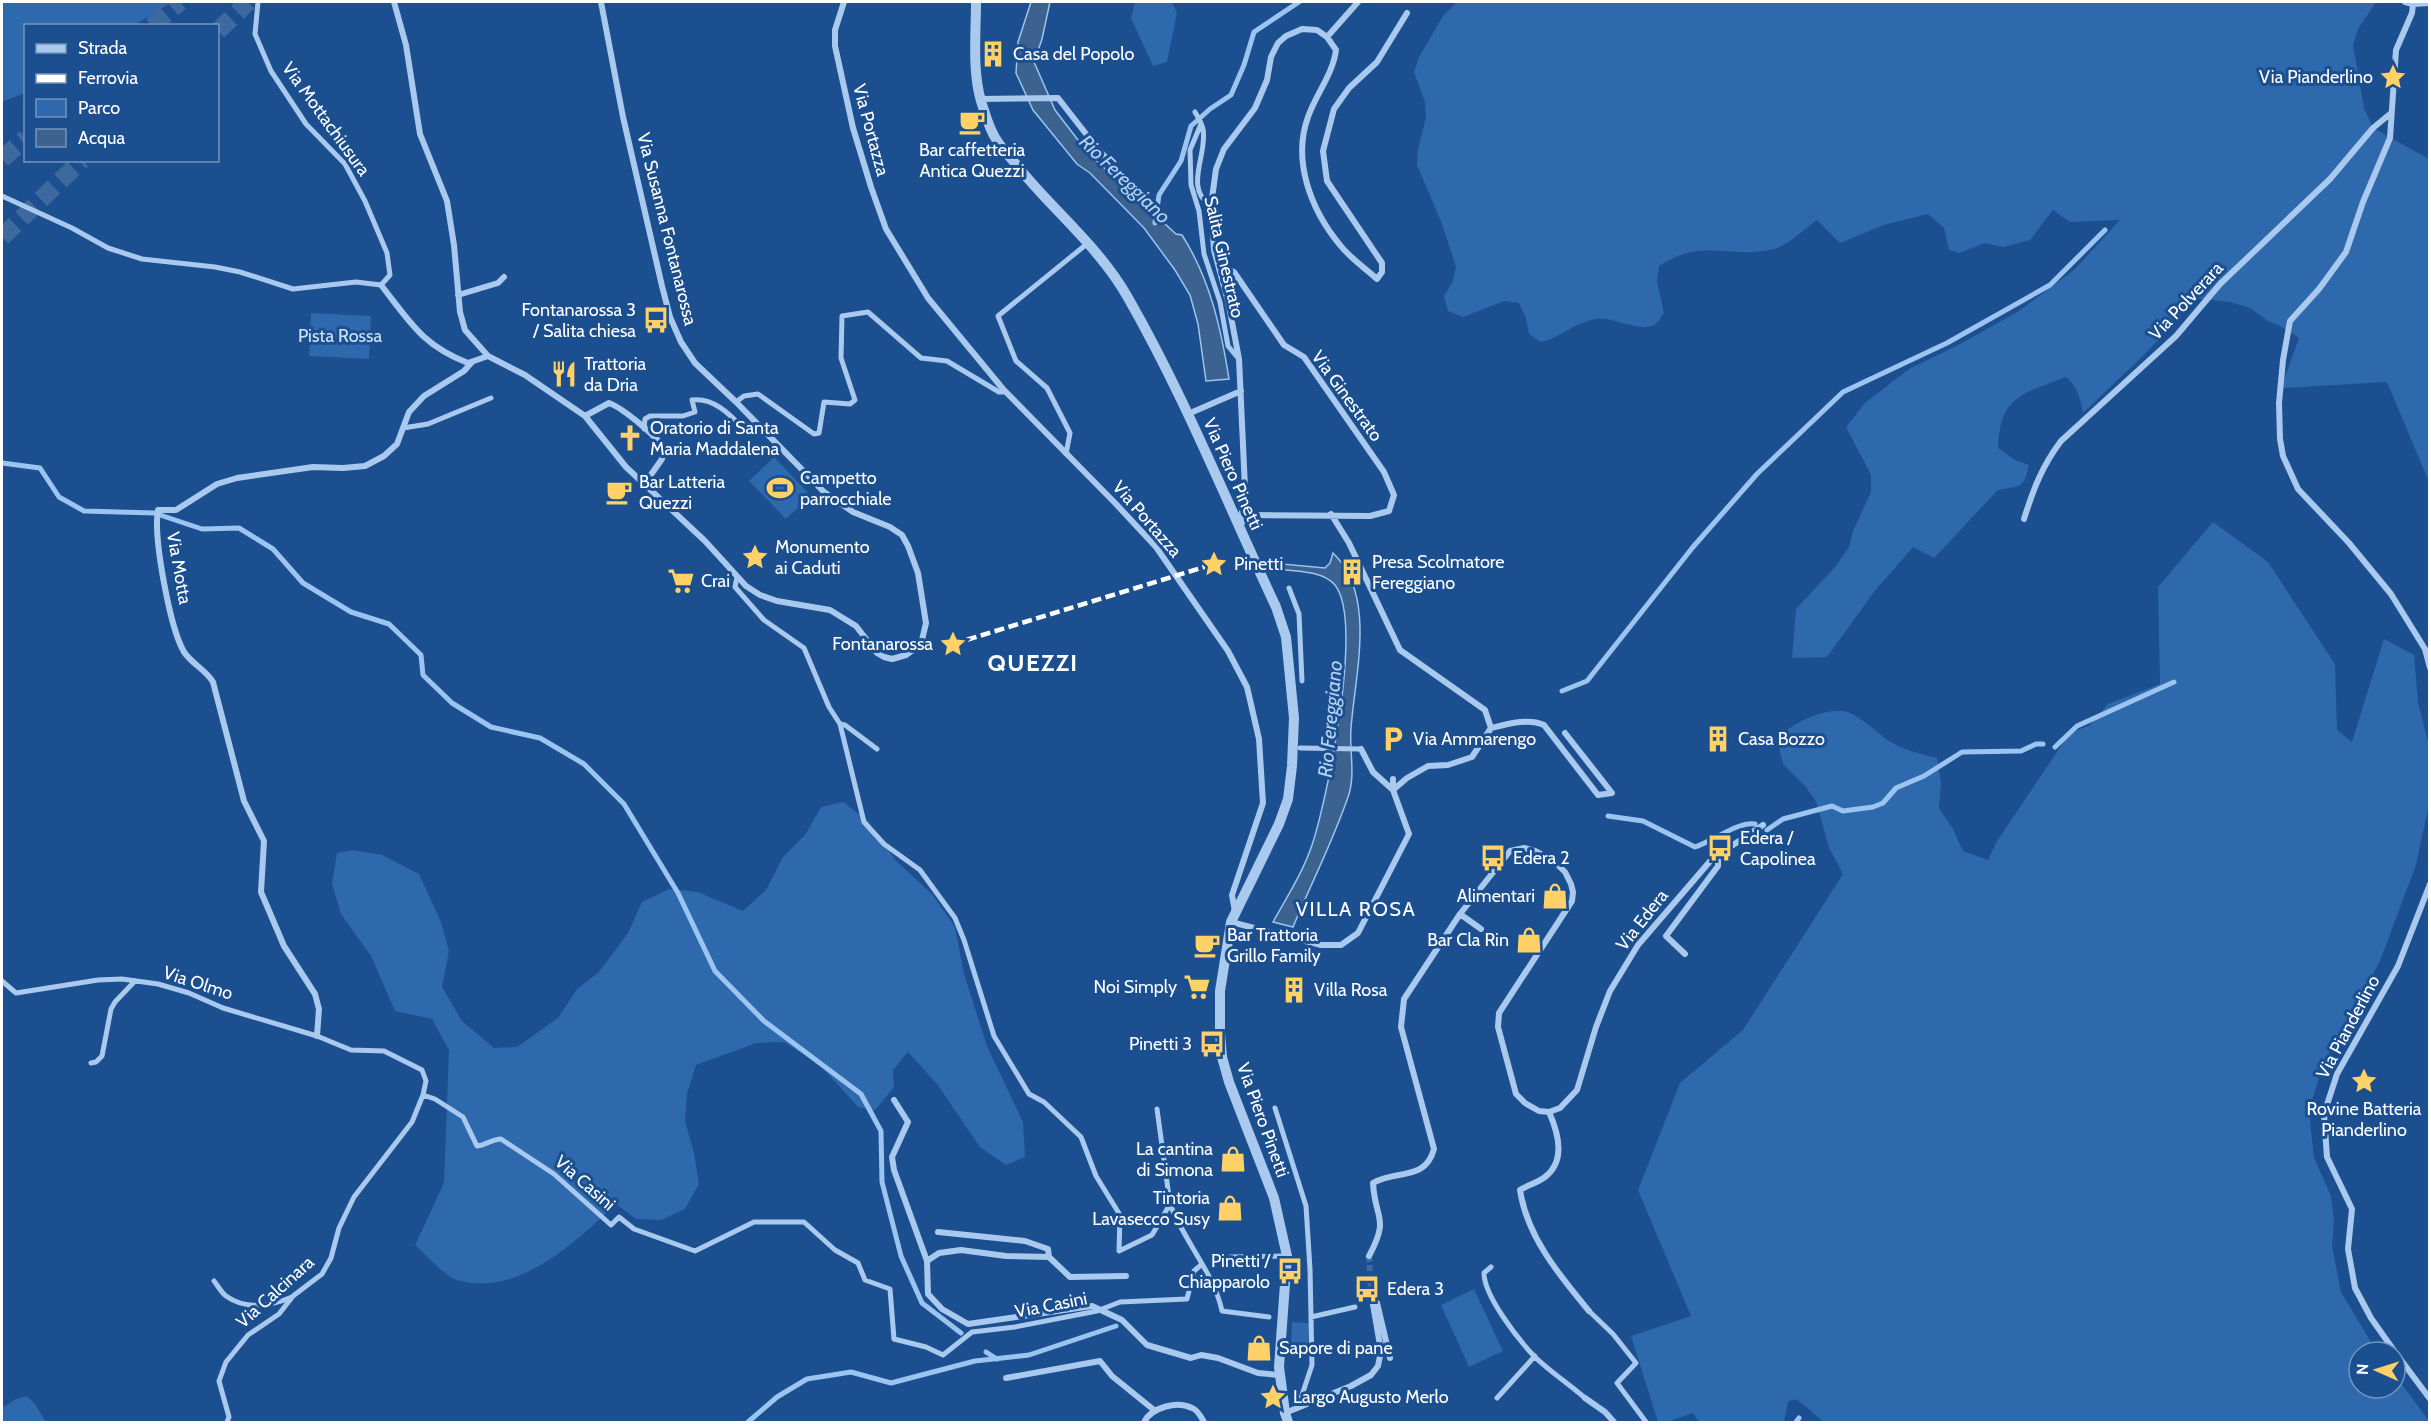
<svg xmlns="http://www.w3.org/2000/svg" width="2431" height="1424" font-family="Cabin,sans-serif">
<style>
.green{fill:#2e69ad}
.water{fill:#3c6290;stroke:#9cc4f0;stroke-width:1.5}
.lines{fill:none;stroke-linecap:round;stroke-linejoin:round}
.stream{stroke:#9cc4f0;stroke-width:5}
.minor-tunnel{stroke:#3d69a0;stroke-width:6;stroke-dasharray:6 3;stroke-linecap:butt}
.motorway-tunnel{stroke:#3d69a0;stroke-width:18;stroke-dasharray:18 9;stroke-linecap:butt}
.pedestrian{stroke:#a9c9ee;stroke-width:5}
.minor{stroke:#a9c9ee;stroke-width:6}
.tertiary{stroke:#a9c9ee;stroke-width:10}
.rail{stroke:#fff;stroke-width:4.5;stroke-dasharray:10 4.5;stroke-linecap:butt}
.labels{text-anchor:middle;dominant-baseline:central;stroke-width:6;stroke-linejoin:round;paint-order:stroke}
.poi-label{font-size:18px;fill:#fff;stroke:#1b4f8f;text-anchor:start}
.street-label{font-size:18px;fill:#fff;stroke:#1b4f8f}
.park-label{font-size:18px;fill:#cfe3fa;stroke:#1b4f8f}
.water-label{font-size:20px;font-style:italic;fill:#b5d3f5;stroke:#1b4f8f}
.neighbourhood-label{font-size:20px;letter-spacing:1.5px;fill:#fff;stroke:#1b4f8f}
.district-label{font-size:24px;font-weight:bold;letter-spacing:1.5px;fill:#fff;stroke:#1b4f8f}
</style>
<rect width="100%" height="100%" fill="#1b4f8f"/>
<!-- green -->
<path class="green" d="M2,2H172L135,25L26,26L25,93L2,102Z
M1135,2H1172L1177,13L1167,62L1153,66L1131,18Z
M1457,2H2376L2358,29L2353,45L2364,108L2373,128L2429,159V482L2387,382L2281,388L2299,338L2280,326L2268,321L2250,308L2230,302L2195,298L2148,351L2083,413C2080,398 2078,387 2066,377C2023,394 2000,395 1998,448L2015,460L2029,465C2023,490 2022,485 1998,490L1934,558L1913,547L1874,592L1827,657L1792,658L1796,609L1836,566L1849,547L1853,531L1871,492V475L1846,427L1865,403L1909,369L1962,343L2019,311L2074,270L2120,220L2070,222L2053,210L2030,240L2003,247L1985,243L1959,253L1949,250L1944,228L1928,214L1884,225L1840,243L1817,220C1803,230 1790,244 1774,249C1731,260 1702,237 1659,266L1657,281L1664,313C1661,316 1659,322 1655,324C1642,334 1615,317 1597,319C1578,321 1561,337 1541,342L1529,334L1526,318L1519,303L1504,301L1463,317L1448,311L1444,296L1452,283L1456,267L1442,224L1417,165L1418,149L1426,117L1425,102L1414,72L1419,57L1443,16Z
M311,313L371,316L369,359L309,356Z
M774,457L811,496L786,519L749,481Z
M2213,522L2268,562L2335,664L2337,730L2352,742L2384,639L2414,655L2418,702L2429,746V804L2416,865L2380,961L2322,1067L2309,1111L2314,1158L2331,1196L2334,1220L2332,1246L2341,1292L2377,1352H2359V1388H2395V1375L2429,1421L1824,1422C1814,1415 1806,1405 1795,1399L1788,1402L1784,1422H1699L1693,1413L1667,1422H1658L1631,1336L1691,1316L1638,1190L1680,1083L1743,1030L1843,874L1829,848L1816,801L1805,786L1783,764L1777,739C1790,724 1826,706 1847,712C1862,717 1876,732 1889,741C1904,750 1921,754 1937,758L1941,783L1939,808L1953,829L1963,851L1988,860L1997,841L2067,737L2080,729L2089,726L2108,704L2160,684L2158,587Z
M843,802L867,820L896,861L932,894L955,927L964,974L987,1046L1023,1122L1025,1157L1006,1165L980,1147L937,1084L908,1052L893,1070L894,1087L875,1110L858,1107L820,1065L784,1042L756,1043L696,1065L687,1094L685,1121L694,1153L699,1184L685,1209L661,1220L636,1219L616,1204C576,1242 517,1298 457,1280C446,1277 425,1254 415,1245L444,1183L449,1050L432,1019L395,1011L371,956L341,914L332,884L337,853L352,850L382,855L419,874L441,922L449,951L442,987L462,1021L494,1048L517,1047L558,1018L577,989L599,972L628,933L642,902L669,889L698,892L743,911L766,890L783,857L805,835L821,807Z
M1474,1289L1503,1351L1469,1367L1441,1305Z
M1292,1322L1309,1323L1308,1350L1291,1349Z
M27,1396L35,1404L46,1422H2V1408L16,1399Z"/>
<!-- water -->
<path class="water" d="M1031,2H1050L1042,39L1034,62L1055,110L1088,153L1176,234L1182,235C1210,279 1221,328 1229,379L1206,381L1198,324L1190,295L1175,270L1144,228L1090,173L1077,164L1033,110L1016,73L1018,42Z
M1333,553C1377,595 1355,674 1351,728C1349,750 1356,775 1348,797C1333,841 1311,884 1293,927L1273,922C1287,897 1303,872 1312,845C1327,800 1364,622 1335,585C1322,570 1293,571 1275,569L1272,563L1325,568L1330,563Z"/>
<g class="lines">
<!-- stream -->
<path class="stream" d="M1155,223L1159,195L1181,161L1191,126L1210,109L1231,95L1244,65L1254,32L1299,2
M2,463L40,468L59,497L84,511L154,513L202,529L239,528L273,549L303,583L351,612L389,624L421,655L423,675L452,703L491,727L540,738L584,764L624,804L678,893L715,971L764,1021L861,1094L881,1131L882,1182L901,1256L922,1303L961,1333
M1562,691L1587,681L1693,547L1757,474L1843,392L1947,343L2050,285L2105,230
M2055,747L2077,726L2174,682
M1608,816L1643,821L1695,847C1713,841 1739,821 1755,824
M1767,830L1783,819L1832,806L1843,811L1873,807L1883,803L1896,788L1924,776L1962,752L2021,751L2036,744H2043
M986,1352L997,1359
M748,1422L777,1397L807,1379L851,1372L891,1383L975,1361L1029,1355L1116,1326
M1796,1422L1799,1418"/>
<!-- minor-tunnel -->
<path class="minor-tunnel" d="M1369,1256L1371,1293"/>
<!-- motorway-tunnel -->
<path class="motorway-tunnel" d="M152,26L180,2
M218,31L248,2
M2,159L26,138
M2,237L82,160"/>
<!-- pedestrian -->
<path class="pedestrian" d="M1195,112C1198,117 1202,124 1203,129C1208,155 1183,188 1211,206
M1201,124L1190,150L1191,185L1199,211L1204,254L1220,302L1228,346L1238,358
M2,196L72,228L108,248L142,259L215,267L240,272L293,289L356,282L381,285L390,275L387,253L365,201L345,164L306,124L271,71L255,34L258,2
M736,402L744,396L758,394L814,434L819,433L824,402L850,404L855,400L841,358L842,316L868,312L921,358L947,361L999,392H1005
M403,428L428,424L491,398
M644,429L645,419L650,416H683L695,412L692,400C716,397 733,418 748,433L752,434L760,427
M1066,454L1070,433L1047,388L1016,361L998,316L1088,243
M737,577L735,587L764,620L804,648L829,707L840,724L864,822L884,844L920,870L955,918L964,940L994,1036L1029,1094L1044,1102L1081,1137L1096,1176L1120,1215L1119,1251L1152,1235L1170,1204C1184,1241 1214,1273 1222,1311L1269,1317
M1289,588L1299,614L1302,681
M840,724L845,725L877,749
M1300,748L1361,749
M2,981L16,993L98,980L122,979L158,984L189,993L223,1008L317,1036L351,1050L384,1051L422,1070L426,1081L423,1095L435,1099L463,1117L477,1146C487,1145 492,1139 501,1139L554,1174L611,1225L619,1217L634,1229L695,1251L754,1222H804L835,1250L858,1263L865,1280L890,1289L894,1339L926,1347L943,1355L972,1332L1015,1327L1097,1311L1120,1302L1187,1299L1194,1271L1201,1265
M91,1063L96,1062L102,1056L111,1009L115,1002L135,981
M1275,1108L1306,1206L1310,1269L1312,1365L1298,1407
M1157,1109L1170,1204
M1230,1257L1287,1256
M1491,1267L1484,1273C1484,1296 1518,1339 1534,1356C1549,1371 1569,1384 1585,1398
M214,1281C218,1286 221,1292 226,1296C247,1311 271,1306 292,1297
M1589,1311L1613,1334L1636,1363L1617,1383L1646,1422
M1311,1317L1355,1307
M1497,1398L1535,1356
M227,1422L229,1417L219,1381L226,1362L248,1335L279,1314L293,1296L322,1274L331,1258L339,1228L354,1197L412,1122L423,1095"/>
<!-- minor -->
<path class="minor" d="M394,2L406,45L420,134L447,201L454,245L460,312L465,330L488,356
M844,2L835,30V46L853,128L871,187L886,229L928,298L1003,389L1116,504L1156,547L1228,651L1247,687L1259,739L1263,803L1232,895L1235,912
M2405,2L2413,4L2430,3
M2413,4L2412,13L2396,50L2390,138L2363,202L2346,252L2319,289L2290,321L2283,360L2279,403L2280,439L2283,456L2298,489L2349,543L2391,594L2425,649L2430,668
M1327,37L1358,2
M980,99L1058,98L1097,148L1132,186
M1219,266L1234,272L1284,345L1304,357L1384,472L1394,495L1389,511L1370,516L1254,515L1238,525
M381,285C410,322 422,345 468,363L488,356L525,375L585,416L626,467L705,541L746,586L760,595L777,601L830,610L856,626L877,653L884,657L892,659L906,655L917,647L922,640L926,623L918,573L908,546L902,535L890,527L853,512L824,492L736,402L695,363L681,342L670,317L662,286L623,117L601,2
M458,295L498,283L504,277
M1188,414L1241,391
M585,416L609,403C623,408 656,436 664,448L662,459L645,483
M1331,514L1349,543L1400,650L1485,710L1491,728
M2024,519C2033,490 2042,466 2061,441L2176,336L2220,284L2330,179L2373,128L2390,114
M1239,522L1244,505L1245,488L1239,359L1228,301L1214,250L1211,206L1216,169L1224,149L1255,108L1267,80L1271,57L1278,43L1286,36L1302,29L1317,30L1327,37L1336,50C1333,74 1316,94 1308,117C1292,161 1311,210 1340,245C1350,258 1365,268 1377,279L1382,272V263L1327,181L1323,151L1334,109L1349,88L1377,62L1407,13
M1361,749L1373,772L1393,790
M1393,790L1407,778L1428,766L1448,765L1472,757L1491,728C1508,724 1528,718 1544,725L1598,795L1612,793L1565,733
M1460,914L1481,929
M1231,922L1321,945H1341L1358,933L1409,834L1393,790V779
M1685,954L1666,936L1718,866V860L1715,858
M317,1036L319,1009L315,994L284,946L261,892L264,841L244,801L213,682C206,670 192,664 184,652C170,628 153,537 158,510H176L217,484L237,478L313,467L343,468L365,466L384,456L397,444L409,412L424,396L464,371L472,362
M894,1100L908,1122L892,1157L894,1170L927,1261
M1549,1112C1558,1132 1566,1161 1545,1177C1537,1183 1528,1185 1520,1190C1527,1237 1560,1276 1589,1311
M938,1232L1025,1241L1048,1249L1049,1257L1006,1256L961,1250L939,1253L927,1261L928,1294L942,1309L968,1324L1092,1306L1122,1320L1147,1345L1191,1358L1201,1355L1218,1358L1258,1373L1279,1375
M1369,1256C1390,1217 1375,1220 1373,1183C1396,1169 1425,1182 1434,1149L1401,1027L1404,999L1460,914L1510,851L1524,848L1535,851L1555,862L1565,872L1571,884L1573,892L1572,901L1499,1013L1498,1027L1516,1094L1525,1103L1539,1111L1549,1112L1560,1108L1577,1090L1596,1027L1610,991L1638,945L1712,859L1763,825
M1049,1257L1070,1277L1126,1276
M1377,1303L1390,1358
M2395,1352L2371,1318L2355,1288L2348,1249L2352,1209L2327,1157L2324,1114L2337,1074L2398,966L2430,884
M2395,1352L2430,1399
M1006,1378L1100,1361L1112,1376L1154,1410
M1585,1398L1605,1412L1614,1422
M1285,1413L1351,1386L1371,1375L1378,1366L1381,1351L1371,1293
M1144,1422C1151,1408 1177,1400 1192,1408C1198,1410 1201,1417 1204,1422"/>
<!-- tertiary -->
<path class="tertiary" d="M976,2C976,33 972,70 981,101C985,113 989,129 996,139C1002,149 1011,158 1019,168C1054,211 1099,247 1127,296C1184,395 1227,503 1276,607L1286,637L1294,718L1292,766L1288,799L1279,824L1231,922L1220,991V1033L1222,1057L1229,1082L1274,1198L1287,1256L1279,1367L1285,1413L1288,1422"/>
<!-- rail -->
<path class="rail" d="M953,644L1214,564"/>
</g>
<!-- icons -->
<defs>
<g id="building-bare" transform="scale(2.07)"><path d="M-4-6H4V6H1V3H-1V6H-4ZM-2.5-4.3h1.7v1.8h-1.7ZM.8-4.3h1.7v1.8H.8ZM-2.5-1h1.7V.8h-1.7ZM.8-1h1.7V.8H.8Z" fill="#ffd166" stroke="#1b4f8f" stroke-width="2.5" paint-order="stroke"/></g>
<g id="sight-bare" transform="scale(2.07)"><path d="M0-6L1.8-2.2L6-1.7L2.9 1.2L3.7 5.4L0 3.3L-3.7 5.4L-2.9 1.2L-6-1.7L-1.8-2.2Z" fill="#ffd166" stroke="#1b4f8f" stroke-width="2.5" paint-order="stroke"/></g>
<g id="cafe-bare" transform="scale(2.07)"><path d="M-5.5-4.5H6V0H3Q3 3.5 0 3.5H-2.5Q-5.5 3.5-5.5 0ZM3-3.2v2h1.7v-2ZM-6 4.5H4V6H-6Z" fill="#ffd166" stroke="#1b4f8f" stroke-width="2.5" paint-order="stroke"/></g>
<g id="bus-bare" transform="scale(2.07)"><path d="M-5-6H5V4H4V6H2V4H-2V6H-4V4H-5ZM-3.5-4V0h7V-4ZM-3.5 1.2v1.5H-2V1.2ZM2 1.2v1.5H3.5V1.2Z" fill="#ffd166" stroke="#1b4f8f" stroke-width="2.5" paint-order="stroke"/></g>
<g id="restaurant-bare" transform="scale(2.07)"><path d="M-5-6h1v4h1v-4h1v4h1v-4h1v5L-1.5 .5V6h-2V.5L-5-1ZM5-6V6H3V1.5H1.5Q1.5-4 5-6Z" fill="#ffd166" stroke="#1b4f8f" stroke-width="2.5" paint-order="stroke"/></g>
<g id="church-bare" transform="scale(2.07)"><path d="M-1.2-6h2.4v3.5h3.3v2.4h-3.3V6h-2.4V-.1h-3.3v-2.4h3.3Z" fill="#ffd166" stroke="#1b4f8f" stroke-width="2.5" paint-order="stroke"/></g>
<g id="stadium-bare" transform="scale(2.07)"><path d="M0-5a6.5 5 0 1 0 0 10a6.5 5 0 1 0 0-10ZM-3.5-1.8h7v3.6h-7Z" fill="#ffd166" stroke="#1b4f8f" stroke-width="2.5" paint-order="stroke"/></g>
<g id="supermarket-bare" transform="scale(2.07)"><path d="M-6-5.5h2.5l.6 2H6L4.5 2H-2.5L-4.4-4H-6ZM-1.5 3.2a1.3 1.3 0 1 0 .1 0ZM3 3.2a1.3 1.3 0 1 0 .1 0Z" fill="#ffd166" stroke="#1b4f8f" stroke-width="2.5" paint-order="stroke"/></g>
<g id="parking-bare" transform="scale(2.07)"><path d="M-3.5-5.5H1a3.5 3.5 0 0 1 0 7H-1V5.5H-3.5ZM-1-3.4V-.6H.8a1.4 1.4 0 0 0 0-2.8Z" fill="#ffd166" stroke="#1b4f8f" stroke-width="2.5" paint-order="stroke"/></g>
<g id="shop-bare" transform="scale(2.07)"><path d="M-5-2.5h2.3a2.7 3.5 0 0 1 5.4 0H5L5.5 6h-11ZM-1.5-2.5h3a1.5 2.3 0 0 0-3 0Z" fill="#ffd166" stroke="#1b4f8f" stroke-width="2.5" paint-order="stroke"/></g>
</defs>
<g fill-rule="evenodd">
<use href="#building-bare" x="993" y="54"/>
<use href="#sight-bare" x="2393" y="77"/>
<use href="#cafe-bare" x="972" y="122"/>
<use href="#bus-bare" x="656" y="320"/>
<use href="#restaurant-bare" x="564" y="374"/>
<use href="#church-bare" x="630" y="438"/>
<use href="#stadium-bare" x="780" y="488"/>
<use href="#cafe-bare" x="619" y="492"/>
<use href="#sight-bare" x="755" y="557"/>
<use href="#sight-bare" x="1214" y="564"/>
<use href="#building-bare" x="1352" y="572"/>
<use href="#supermarket-bare" x="681" y="581"/>
<use href="#sight-bare" x="953" y="644"/>
<use href="#parking-bare" x="1393" y="739"/>
<use href="#building-bare" x="1718" y="739"/>
<use href="#bus-bare" x="1720" y="848"/>
<use href="#bus-bare" x="1493" y="858"/>
<use href="#shop-bare" x="1555" y="896"/>
<use href="#shop-bare" x="1529" y="940"/>
<use href="#cafe-bare" x="1207" y="945"/>
<use href="#supermarket-bare" x="1197" y="987"/>
<use href="#building-bare" x="1294" y="990"/>
<use href="#bus-bare" x="1212" y="1044"/>
<use href="#sight-bare" x="2364" y="1081"/>
<use href="#shop-bare" x="1233" y="1159"/>
<use href="#shop-bare" x="1230" y="1208"/>
<use href="#bus-bare" x="1290" y="1271"/>
<use href="#bus-bare" x="1367" y="1289"/>
<use href="#shop-bare" x="1259" y="1348"/>
<use href="#sight-bare" x="1273" y="1397"/>
</g>
<g class="labels">
<!-- poi labels -->
<g class="poi-label">
<text x="1013" y="54">Casa del Popolo</text>
<text x="2373" y="77" text-anchor="end">Via Pianderlino</text>
<text x="972" y="150" text-anchor="middle">Bar caffetteria<tspan x="972" dy="21">Antica Quezzi</tspan></text>
<text x="636" y="310" text-anchor="end">Fontanarossa 3<tspan x="636" dy="21">/ Salita chiesa</tspan></text>
<text x="584" y="364">Trattoria<tspan x="584" dy="21">da Dria</tspan></text>
<text x="650" y="428">Oratorio di Santa<tspan x="650" dy="21">Maria Maddalena</tspan></text>
<text x="800" y="478">Campetto<tspan x="800" dy="21">parrocchiale</tspan></text>
<text x="639" y="482">Bar Latteria<tspan x="639" dy="21">Quezzi</tspan></text>
<text x="775" y="547">Monumento<tspan x="775" dy="21">ai Caduti</tspan></text>
<text x="1372" y="562">Presa Scolmatore<tspan x="1372" dy="21">Fereggiano</tspan></text>
<text x="1234" y="564">Pinetti</text>
<text x="701" y="581">Crai</text>
<text x="933" y="644" text-anchor="end">Fontanarossa</text>
<text x="1413" y="739">Via Ammarengo</text>
<text x="1738" y="739">Casa Bozzo</text>
<text x="1740" y="838">Edera /<tspan x="1740" dy="21">Capolinea</tspan></text>
<text x="1513" y="858">Edera 2</text>
<text x="1535" y="896" text-anchor="end">Alimentari</text>
<text x="1227" y="935">Bar Trattoria<tspan x="1227" dy="21">Grillo Family</tspan></text>
<text x="1509" y="940" text-anchor="end">Bar Cla Rin</text>
<text x="1177" y="987" text-anchor="end">Noi Simply</text>
<text x="1314" y="990">Villa Rosa</text>
<text x="1192" y="1044" text-anchor="end">Pinetti 3</text>
<text x="2364" y="1109" text-anchor="middle">Rovine Batteria<tspan x="2364" dy="21">Pianderlino</tspan></text>
<text x="1213" y="1149" text-anchor="end">La cantina<tspan x="1213" dy="21">di Simona</tspan></text>
<text x="1210" y="1198" text-anchor="end">Tintoria<tspan x="1210" dy="21">Lavasecco Susy</tspan></text>
<text x="1270" y="1261" text-anchor="end">Pinetti /<tspan x="1270" dy="21">Chiapparolo</tspan></text>
<text x="1387" y="1289">Edera 3</text>
<text x="1279" y="1348">Sapore di pane</text>
<text x="1293" y="1397">Largo Augusto Merlo</text>
</g>
<!-- street labels -->
<g class="street-label">
<text transform="translate(326 119) rotate(54)">Via Mottachiusura</text>
<text transform="translate(871 130) rotate(75)">Via Portazza</text>
<text transform="translate(667 229) rotate(76)">Via Susanna Fontanarossa</text>
<text transform="translate(1224 257) rotate(77)">Salita Ginestrato</text>
<text transform="translate(2186 301) rotate(-47)">Via Polverara</text>
<text transform="translate(1347 396) rotate(54)">Via Ginestrato</text>
<text transform="translate(1233 474) rotate(66)">Via Piero Pinetti</text>
<text transform="translate(1147 519) rotate(49)">Via Portazza</text>
<text transform="translate(179 568) rotate(80)">Via Motta</text>
<text transform="translate(1642 920) rotate(-52)">Via Edera</text>
<text transform="translate(198 983) rotate(18)">Via Olmo</text>
<text transform="translate(2348 1027) rotate(-62)">Via Pianderlino</text>
<text transform="translate(1263 1120) rotate(70)">Via Piero Pinetti</text>
<text transform="translate(585 1183) rotate(41)">Via Casini</text>
<text transform="translate(275 1292) rotate(-42)">Via Calcinara</text>
<text transform="translate(1051 1305) rotate(-11)">Via Casini</text>
</g>
<!-- park labels -->
<g class="park-label">
<text x="340" y="336">Pista Rossa</text>
</g>
<!-- water labels -->
<g class="water-label">
<text transform="translate(1125 179) rotate(44)">Rio Fereggiano</text>
<text transform="translate(1330 719) rotate(-85)">Rio Fereggiano</text>
</g>
<!-- neighbourhood labels -->
<g class="neighbourhood-label">
<text x="1356" y="909">VILLA ROSA</text>
</g>
<!-- district labels -->
<g class="district-label">
<text x="1033" y="662">QUEZZI</text>
</g>
</g>
<!-- border -->
<rect width="2431" height="1424" fill="none" stroke="#ffffff" stroke-width="6"/>
<!-- legend -->
<rect x="24" y="24" width="195" height="138" fill="#1b4f8f" stroke="#7695bc" stroke-width="1.5"/>
<rect x="36" y="44" width="30" height="9" fill="#a9c9ee" stroke="#7695bc" stroke-width="1.5"/>
<text x="78" y="54" font-size="18" fill="#ffffff">Strada</text>
<rect x="36" y="74" width="30" height="9" fill="#ffffff" stroke="#7695bc" stroke-width="1.5"/>
<text x="78" y="84" font-size="18" fill="#ffffff">Ferrovia</text>
<rect x="36" y="99" width="30" height="18" fill="#2e69ad" stroke="#7695bc" stroke-width="1.5"/>
<text x="78" y="114" font-size="18" fill="#ffffff">Parco</text>
<rect x="36" y="129" width="30" height="18" fill="#3c6290" stroke="#7695bc" stroke-width="1.5"/>
<text x="78" y="144" font-size="18" fill="#ffffff">Acqua</text>
<!-- north arrow -->
<g transform="translate(2377 1370) rotate(273)"><circle r="28" fill="#1b4f8f" stroke="#7695bc" stroke-width="1.5"/>
<path d="M0-4.5L10 22L0 15L-10 22Z" fill="#ffd166"/>
<text y="-9" font-size="16" font-weight="bold" text-anchor="middle" fill="#ffffff">N</text>
</g>
</svg>
